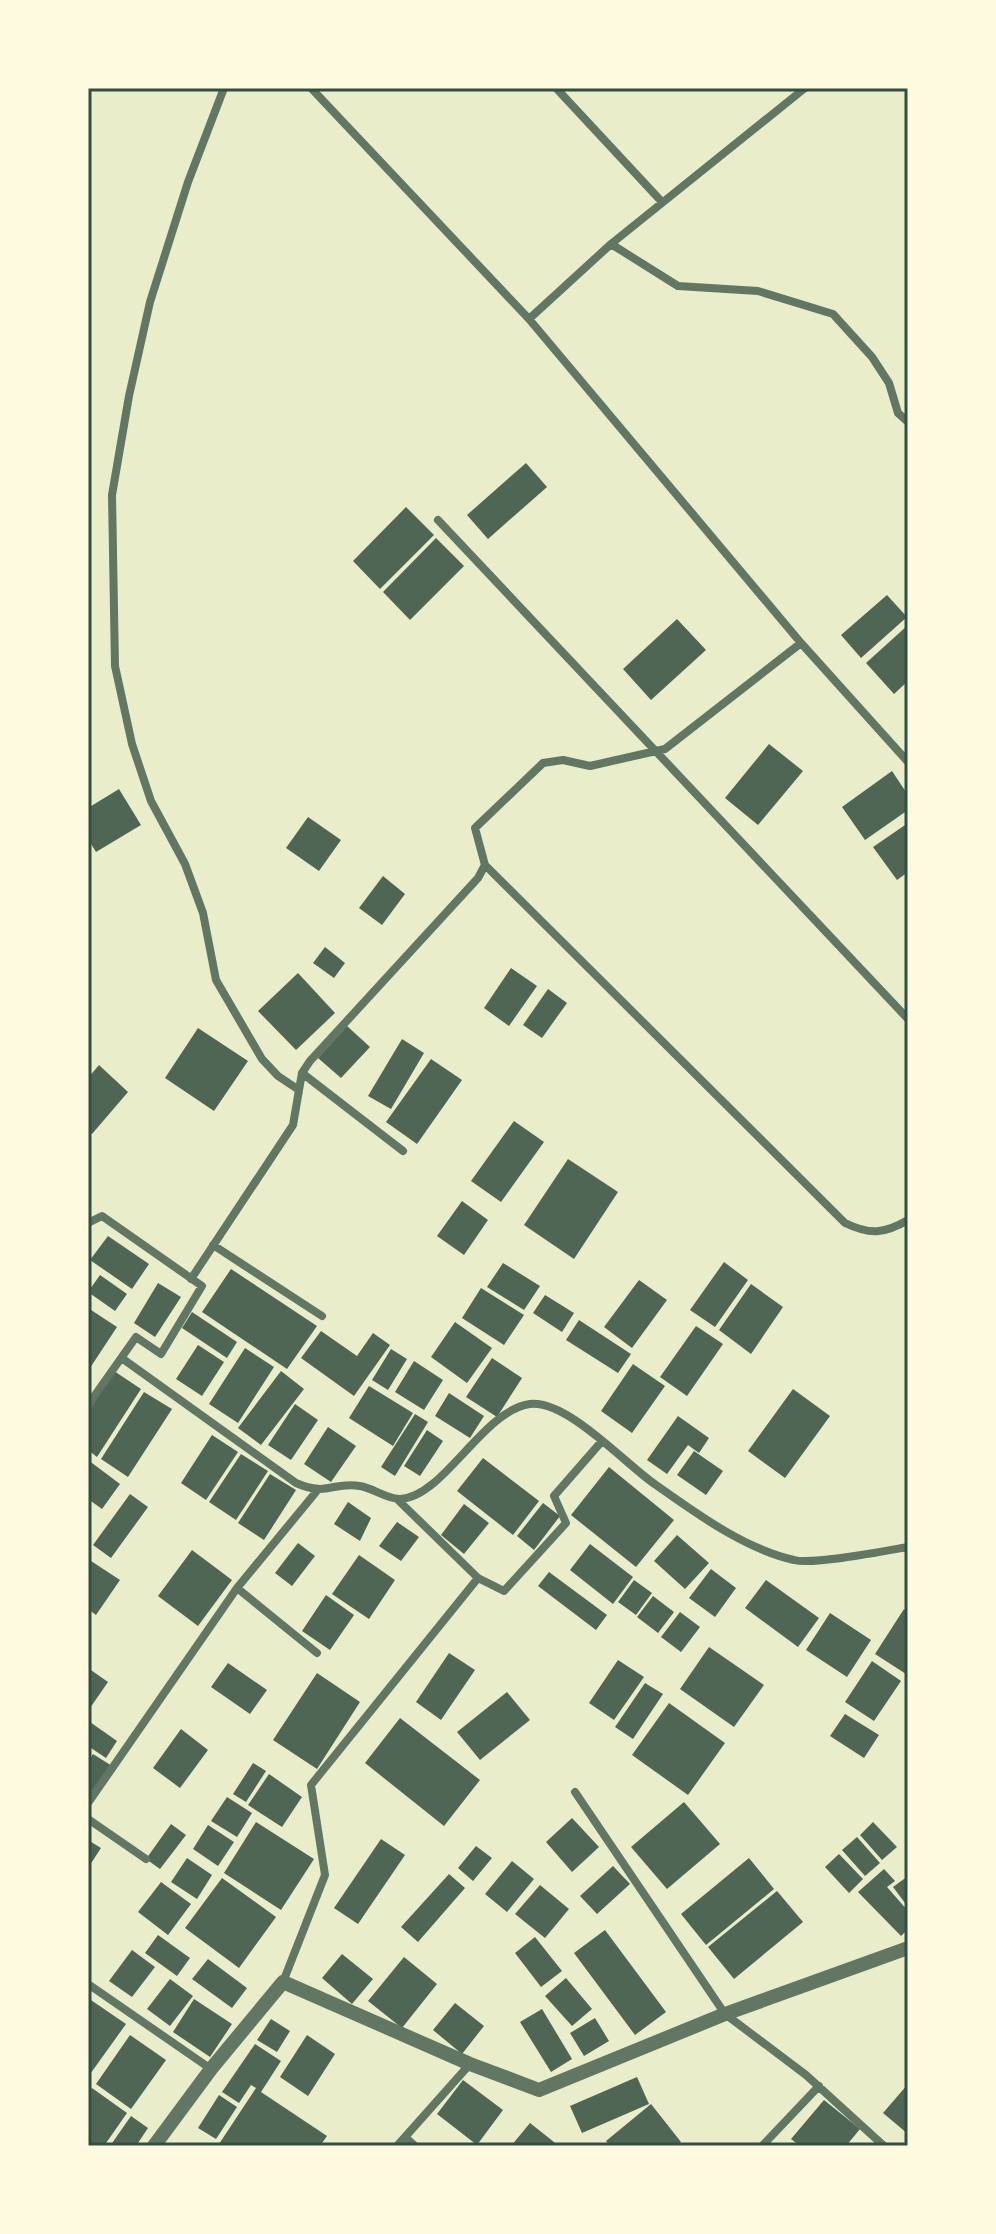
<svg xmlns="http://www.w3.org/2000/svg" width="996" height="2234" font-family="'Space Grotesk',sans-serif">
<style>
.building{fill:#4f6655}
.lines{fill:none;stroke-linecap:round;stroke-linejoin:round}
.minor{stroke:#617663;stroke-width:8}
.tertiary{stroke:#617663;stroke-width:14}
.neatline{fill:none;stroke:#344e41;stroke-width:3}
</style>
<rect width="100%" height="100%" fill="#e9edc9"/>
<!-- building -->
<path class="building" d="M526,463L547,487L488,539L467,515Z
M406,507L434,535L380,589L353,561Z
M436,538L464,566L410,620L383,592Z
M887,595L907,617L861,658L841,635Z
M677,619L706,650L651,700L623,669Z
M908,625V681L894,694L866,663Z
M769,744L803,771L758,825L725,798Z
M892,771L908,795V810L865,840L842,807Z
M119,789L141,825L96,852L88,839V808Z
M308,817L341,840L319,871L286,848Z
M908,823V872L897,880L873,847Z
M383,876L405,894L382,925L359,908Z
M325,947L345,963L334,978L313,963Z
M511,968L537,986L509,1026L484,1008Z
M298,973L335,1013L296,1050L258,1011Z
M548,989L567,1003L542,1038L523,1025Z
M347,1026L370,1047L341,1078L318,1058Z
M198,1028L248,1061L214,1111L165,1078Z
M402,1039L424,1053L391,1109L368,1096Z
M431,1059L462,1080L417,1144L386,1122Z
M99,1065L128,1092L92,1134L88,1131V1078Z
M514,1121L544,1142L501,1202L471,1181Z
M568,1159L618,1192L574,1259L524,1225Z
M462,1201L488,1220L464,1255L437,1236Z
M108,1236L149,1264L132,1289L90,1260Z
M724,1262L748,1280L715,1327L690,1310Z
M503,1263L540,1286L524,1310L487,1287Z
M231,1269L317,1326L287,1369L202,1312Z
M100,1275L127,1294L115,1311L88,1292Z
M639,1280L667,1300L632,1348L604,1327Z
M158,1283L181,1297L155,1337L134,1323Z
M751,1284L783,1307L751,1354L719,1330Z
M481,1288L524,1315L504,1345L462,1318Z
M545,1295L574,1313L562,1332L533,1313Z
M88,1308L117,1327L88,1371Z
M192,1312L237,1342L227,1358L182,1328Z
M579,1320L631,1354L618,1373L566,1340Z
M455,1322L492,1348L467,1383L431,1357Z
M696,1326L723,1344L687,1396L660,1377Z
M321,1331L357,1356L373,1333L390,1345L354,1396L301,1358Z
M198,1345L224,1362L202,1396L176,1379Z
M245,1348L274,1367L238,1423L209,1404Z
M391,1349L407,1359L388,1390L372,1380Z
M492,1358L522,1378L497,1417L466,1397Z
M414,1361L443,1380L424,1410L395,1392Z
M633,1364L665,1386L632,1433L601,1411Z
M114,1371L141,1389L97,1457L88,1450V1412Z
M281,1371L304,1389L261,1445L238,1428Z
M369,1386L413,1413L393,1446L349,1418Z
M793,1389L830,1416L785,1478L748,1451Z
M144,1392L172,1409L128,1477L101,1459Z
M449,1393L484,1416L470,1438L435,1416Z
M295,1404L318,1420L291,1460L268,1445Z
M415,1414L428,1422L395,1476L381,1467Z
M678,1416L709,1438L699,1453L688,1445L667,1474L647,1460Z
M328,1427L356,1446L331,1482L304,1464Z
M427,1430L443,1441L420,1476L404,1466Z
M212,1435L238,1452L206,1500L181,1483Z
M694,1451L723,1471L706,1495L677,1475Z
M241,1454L268,1471L236,1520L209,1502Z
M483,1458L539,1501L513,1535L457,1491Z
M88,1460L120,1484L102,1509L88,1499Z
M609,1467L674,1520L636,1567L571,1515Z
M270,1474L296,1490L264,1540L238,1523Z
M130,1494L148,1507L111,1558L93,1545Z
M348,1502L371,1518L360,1541L334,1524Z
M543,1503L560,1516L534,1550L517,1536Z
M464,1504L489,1523L464,1554L441,1535Z
M397,1522L419,1537L401,1561L379,1546Z
M677,1535L709,1563L685,1589L654,1561Z
M298,1543L315,1556L292,1586L275,1573Z
M590,1544L633,1577L613,1604L570,1570Z
M192,1550L232,1580L198,1626L158,1596Z
M359,1555L395,1580L369,1619L332,1594Z
M88,1559L120,1580L96,1615L88,1609Z
M711,1569L736,1588L715,1617L689,1598Z
M549,1572L607,1615L596,1630L538,1586Z
M634,1580L652,1593L636,1615L618,1602Z
M766,1580L819,1618L798,1647L745,1608Z
M326,1595L354,1615L330,1650L302,1631Z
M653,1596L674,1612L658,1633L637,1617Z
M904,1609L908,1612L906,1674L875,1654Z
M680,1612L700,1627L681,1652L661,1637Z
M830,1613L871,1640L847,1677L806,1650Z
M709,1647L764,1685L734,1727L680,1689Z
M449,1653L475,1670L441,1720L416,1702Z
M618,1660L644,1677L614,1720L589,1703Z
M872,1661L901,1681L874,1721L845,1702Z
M228,1663L267,1690L250,1714L211,1687Z
M88,1668L108,1682L88,1711Z
M317,1673L360,1702L317,1769L273,1740Z
M645,1683L663,1694L633,1739L615,1727Z
M507,1692L530,1720L480,1760L457,1732Z
M669,1703L725,1743L688,1795L632,1755Z
M845,1714L879,1735L864,1758L830,1736Z
M400,1718L480,1780L444,1826L365,1763Z
M90,1722L117,1741L106,1758L88,1746Z
M181,1729L208,1750L180,1788L153,1768Z
M93,1754L112,1766L88,1800V1762Z
M253,1763L266,1771L246,1802L233,1794Z
M269,1774L302,1797L282,1827L248,1805Z
M227,1797L252,1813L237,1837L211,1821Z
M684,1802L720,1844L667,1889L631,1847Z
M572,1818L599,1847L572,1872L546,1842Z
M256,1822L314,1859L281,1910L224,1873Z
M873,1822L897,1847L882,1860L860,1835Z
M171,1824L186,1835L160,1869L146,1859Z
M208,1825L234,1842L218,1866L193,1849Z
M857,1837L880,1863L865,1876L842,1850Z
M381,1839L405,1855L358,1924L334,1908Z
M88,1840L101,1848L88,1868Z
M476,1846L492,1858L473,1881L458,1868Z
M839,1854L863,1879L849,1893L825,1867Z
M187,1858L212,1875L197,1899L171,1882Z
M749,1858L774,1889L706,1945L681,1914Z
M512,1861L534,1879L507,1912L485,1894Z
M613,1866L630,1884L597,1914L580,1896Z
M884,1869L895,1881L887,1887L908,1911V1929L901,1936L858,1892Z
M449,1874L465,1888L418,1942L401,1927Z
M908,1876V1907L893,1887Z
M222,1878L276,1917L239,1968L185,1928Z
M161,1882L191,1904L168,1935L138,1912Z
M540,1885L569,1909L545,1938L515,1914Z
M777,1891L803,1922L734,1979L708,1947Z
M605,1930L666,2012L635,2035L574,1953Z
M158,1935L190,1958L177,1976L145,1953Z
M535,1937L562,1971L541,1987L515,1953Z
M132,1950L155,1967L132,1997L109,1981Z
M342,1954L373,1979L352,2004L322,1978Z
M404,1957L437,1984L402,2028L368,2001Z
M208,1959L247,1988L232,2008L192,1979Z
M566,1978L592,2009L572,2026L545,1996Z
M170,1979L193,1996L170,2026L147,2009Z
M88,1998L126,2024L88,2077Z
M194,1999L232,2024L210,2057L173,2032Z
M455,2003L484,2026L462,2054L433,2030Z
M542,2009L572,2059L551,2072L520,2022Z
M595,2018L609,2041L584,2056L570,2033Z
M271,2019L290,2031L277,2052L257,2040Z
M130,2035L166,2060L131,2109L96,2084Z
M307,2035L335,2054L308,2096L280,2077Z
M255,2044L281,2061L261,2092L327,2136L320,2146L219,2144L256,2088L251,2085L239,2103L222,2092Z
M637,2077L649,2104L582,2133L570,2106Z
M463,2080L503,2110L477,2145L437,2114Z
M908,2084V2134L883,2113Z
M92,2088L127,2113L104,2146H88V2094Z
M219,2095L237,2107L216,2139L198,2128Z
M824,2100L860,2129L846,2146H800L791,2139Z
M651,2104L681,2142L675,2146H610L606,2141Z
M131,2116L148,2128L136,2146H110Z
M530,2123L559,2146H511Z"/>
<g class="lines">
<!-- minor -->
<path class="minor" d="M224,88L188,182L150,302L129,396L112,495L115,666L132,744L151,801L185,864L203,913L216,980L262,1059L278,1076L299,1090L302,1073L310,1061L478,878L485,865L475,828L543,763L563,760L590,766L665,749L801,643L908,762
M311,88L529,319
M556,88L662,202
M611,244L678,286L758,291L833,314L872,357L889,383L898,413L908,422
M438,520L908,1019
M801,643L529,319L611,244L805,88
M485,865L845,1223C870,1235 884,1234 908,1220
M302,1073L403,1151
M88,1223L102,1216L202,1286L161,1354L136,1337L88,1405
M213,1245L322,1316
M191,1279L293,1125L299,1090
M123,1359L296,1483C328,1497 333,1481 360,1486C373,1488 387,1499 400,1499C443,1498 483,1410 530,1404C568,1400 626,1465 656,1485C697,1514 745,1549 794,1560C813,1565 885,1551 908,1547
M397,1499L478,1578
M237,1588L317,1653
M575,1792L725,2014L806,2075L884,2146
M88,1803L237,1588L316,1492
M88,1819L146,1859
M283,1982L325,1875L311,1785L478,1578L504,1591L566,1523L554,1496L602,1441
M88,1984L211,2069
M405,2137L415,2146
M397,2146L470,2064
M762,2146L819,2086"/>
<!-- tertiary -->
<path class="tertiary" d="M154,2146L211,2069L283,1982L470,2064L539,2090L725,2014L908,1948"/>
</g>
<!-- border -->
<rect width="996" height="2234" fill="none" stroke="#fefae0" stroke-width="180"/>
<rect x="90" y="90" width="816" height="2054" class="neatline"/>
</svg>
